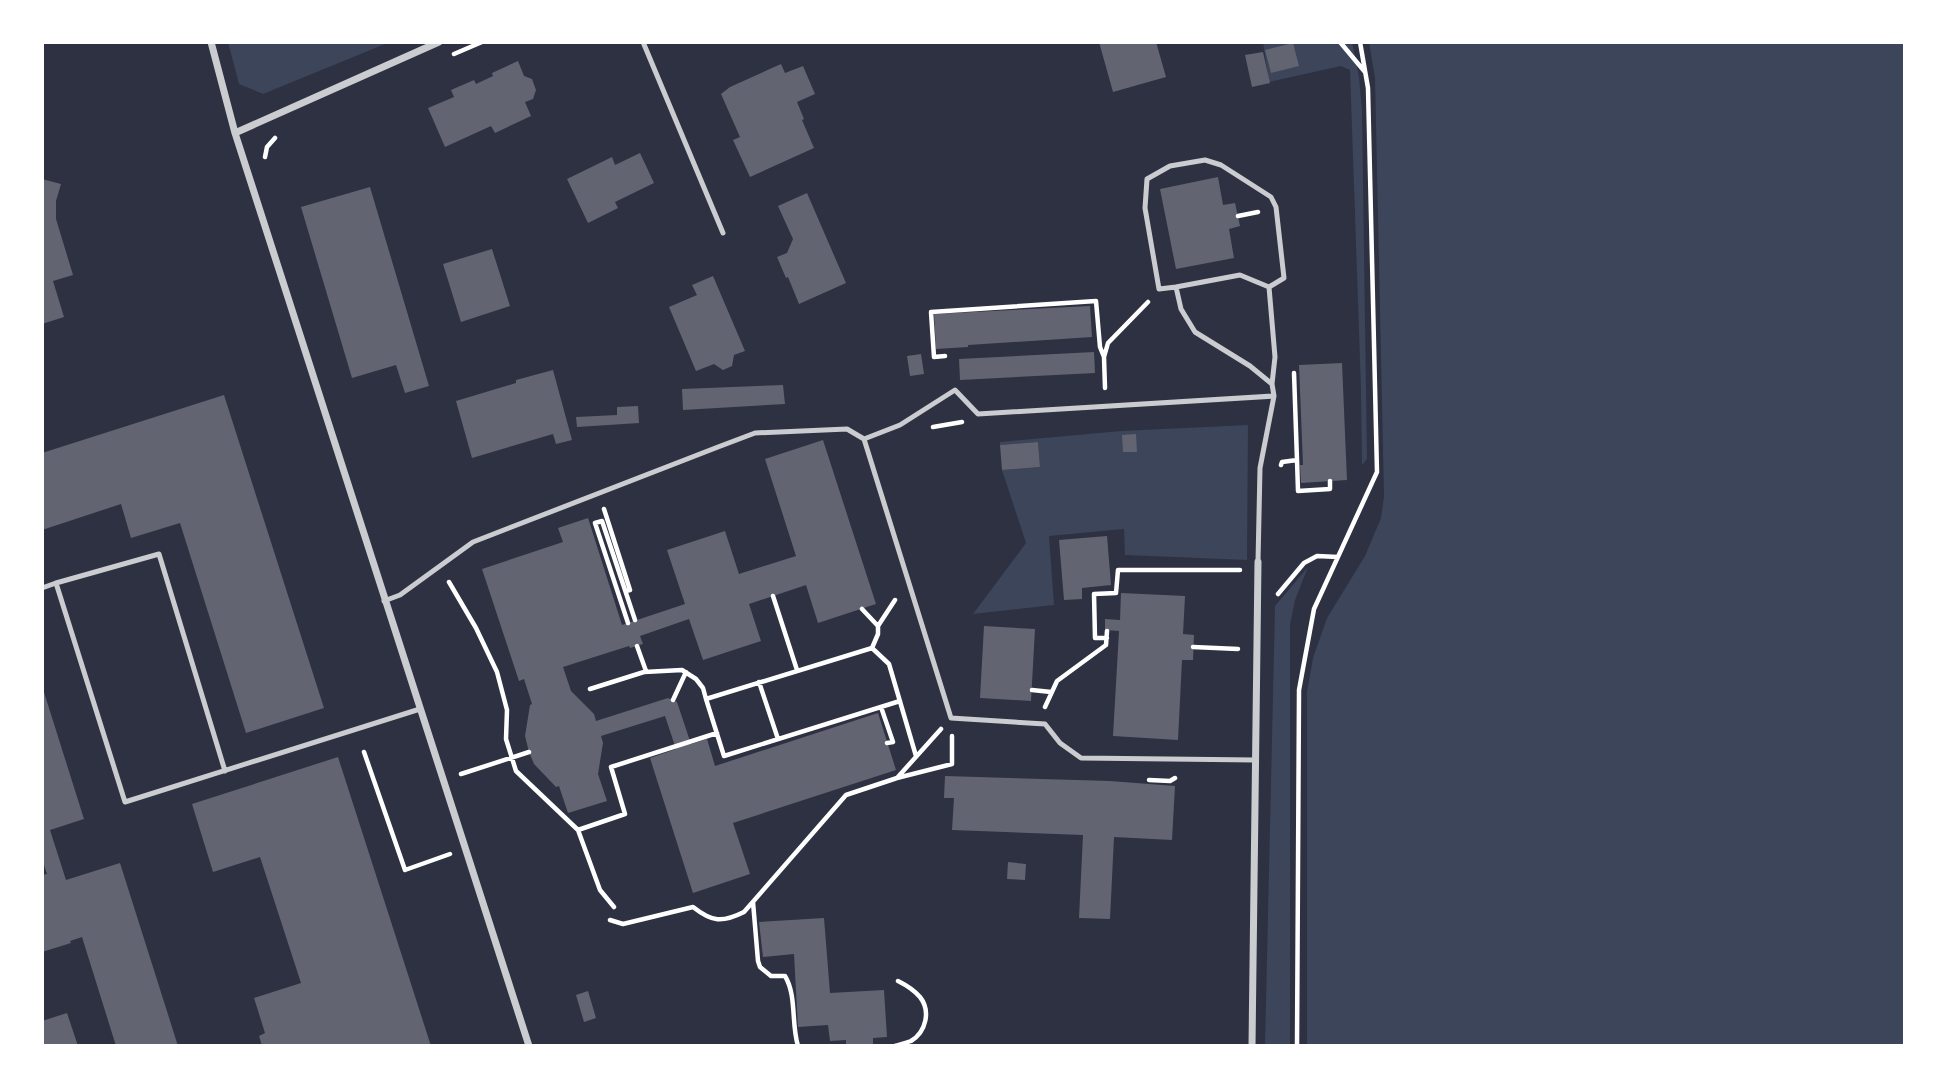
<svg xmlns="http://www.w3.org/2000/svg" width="1947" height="1088" font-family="Figtree,sans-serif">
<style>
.green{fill:#3c4559}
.building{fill:#626471}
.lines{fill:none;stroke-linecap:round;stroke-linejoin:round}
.path{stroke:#fff;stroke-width:4.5}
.service{stroke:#caccd0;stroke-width:5}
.minor{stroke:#caccd0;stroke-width:7}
</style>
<rect width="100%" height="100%" fill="#2d3142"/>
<!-- green -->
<path class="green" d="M228,42H390L263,94L239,84Z
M1263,42H1352L1359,77L1362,111L1367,459L1362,465L1361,389L1350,70L1341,66L1269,82Z
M1369,42H1905V1046H1307V692L1313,658L1327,618L1365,556L1381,518L1384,496L1375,78Z
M1248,425L1247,560L1125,555L1124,529L1049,536L1054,605L973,614L1026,543L1002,470L1040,467L1038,442L1000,445V442L1121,431Z
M1308,567L1295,600L1290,625V1046H1265L1275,606Z"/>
<!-- building -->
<path class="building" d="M1099,42H1156L1166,77L1113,92Z
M1293,43L1299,66L1271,73L1265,50Z
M1263,52L1270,83L1252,87L1245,55Z
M518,61L524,76L532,79L536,90L533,99L525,102L531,116L495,133L491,126L445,147L428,108L454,97L451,90L474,80L476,84L493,76L492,73Z
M781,64L785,73L803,66L815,94L797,102L804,119L802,120L814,148L750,177L733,140L740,137L721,94L730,87Z
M640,153L654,183L615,202L618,208L588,223L567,179L612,157L615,165Z
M1218,177L1223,205L1235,203L1240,226L1229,229L1234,258L1176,269L1160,189Z
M42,179L61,184L56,201V219L73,275L53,281L64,317L42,324Z
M370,187L429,386L405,393L396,365L352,378L301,207Z
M807,193L846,283L799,304L788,277L786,278L777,257L787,253L793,239L778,206Z
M492,249L510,306L461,322L443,264Z
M713,276L745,351L734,355L732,366L723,370L714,364L696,371L669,307L697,295L692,285Z
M1090,306L1092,337L968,345V347L936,349L934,314Z
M1094,352L1095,373L960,380L959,359Z
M921,354L924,374L910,376L907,356Z
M1342,363L1347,480L1301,483L1300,465H1303L1299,365Z
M553,370L572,440L556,444L553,434L472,458L456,401L516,383V380Z
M783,385L785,404L683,410L682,389Z
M224,395L324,708L246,733L180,523L131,538L121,504L42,530V453Z
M638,406L639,423L577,427L576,417L617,415V407Z
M1136,434L1137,452H1123L1122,435Z
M823,440L876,604L818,623L806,585L749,604L761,641L703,660L689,619L640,636L643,644L630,648L629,646L563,667L571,691L594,714L596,721L668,698L677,702L691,744L707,739L715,766L878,713L896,770L733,823L750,874L693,893L650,758L676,749L665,716L601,736L603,743L598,774L607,801L568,813L559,786L556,787L534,764L529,752L525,736L530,705L532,704L524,679L519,681L482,569L563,542L558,528L588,518L622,625L685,604L667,550L725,531L739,574L796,556L765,459Z
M1038,442L1040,467L1002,470L1000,445Z
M1107,536L1111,585L1082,588V599L1064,600L1059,540Z
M1121,593L1185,596L1183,634L1194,635L1193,660H1182L1178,740L1113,736L1119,631L1105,630V619L1120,620Z
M984,626L1035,629L1031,701L980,698Z
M43,689L84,819L50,830L66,880L120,863L178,1046H116L82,937L70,941L71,943L42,952V875L47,874L42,859Z
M338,757L431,1046H262L259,1036L265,1033L254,998L301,983L260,857L213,872L192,804Z
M945,776L1110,781L1175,786L1172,840L1114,837L1110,919L1079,918L1083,835L952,830L954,798H944Z
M1008,862L1026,864L1025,880L1007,879Z
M824,918L830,993L884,990L887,1037L873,1038V1046H846V1040L830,1041L828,1025L798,1027L794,954L763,957L759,922Z
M588,991L596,1018L584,1022L576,995Z
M67,1013L78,1046H42V1021Z"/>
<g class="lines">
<!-- path -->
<path class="path" d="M1340,42L1365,72
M454,54L482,42
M265,157L267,147L275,138
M1238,216L1258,212
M945,356L934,357L931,312L1096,301L1100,347L1104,357
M1294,373L1297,460
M1105,388L1104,357L1108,343L1148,302
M933,427L962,422
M1281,465L1282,462L1297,460L1298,491L1330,489V481
M604,509L630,590L626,591
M449,582L476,628L497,672L507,710L506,739L516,771L578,830L625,814L611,767L717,733
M1278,594L1304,563L1317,556L1338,557
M773,596L797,670
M862,609L878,626
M628,623L595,523L602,521L635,620
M1107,638H1095L1094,594L1116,593L1118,570H1240
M637,646L646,671
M1193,647L1238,649
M872,648L878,634V626L895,600
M872,648L889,664L916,756
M759,682L778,739
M590,689L644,672L682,670L696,679L703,688L706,699L872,648
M1032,690L1051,692
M706,699L724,756L900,701
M673,700L686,672
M881,707L893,742L887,743
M1045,707L1057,681L1106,645L1107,631
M364,752L405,870L450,854
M461,774L529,752
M897,778L952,764V736
M1149,780L1170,781L1175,778
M578,830L600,890L614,907
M753,902L758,961L760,967L771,976H785C797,996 791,1024 798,1046
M610,920L623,924L693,907C712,922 722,923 744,912L846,795L897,778L941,729
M895,1046C901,1044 906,1043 911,1041C926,1032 931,1011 920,997C914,990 906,985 898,981
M1297,1046L1299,690L1314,609L1377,472L1368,88L1360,42"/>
<!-- service -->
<path class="service" d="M643,42L723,233
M1176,287L1159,289L1145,208L1147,179L1170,166L1205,160L1221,165L1271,197L1276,207L1284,278L1269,287
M864,439L900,425L955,390L978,414L1274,396
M1258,562L1260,468L1274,396L1272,384L1275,357L1269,287L1240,275L1176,287L1181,309L1195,332L1250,366L1272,384
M56,583L159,554L225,771
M42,588L56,583L125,802L420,709
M384,601L400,595L473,542L718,447L755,433L847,429L864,439L951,718L1045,724L1060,743L1081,758L1255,760"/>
<!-- minor -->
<path class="minor" d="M211,42L235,133L529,1046
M235,133L439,42
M1252,1046L1258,562"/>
</g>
<!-- border -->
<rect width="1947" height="1088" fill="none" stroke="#ffffff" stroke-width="88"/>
</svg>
